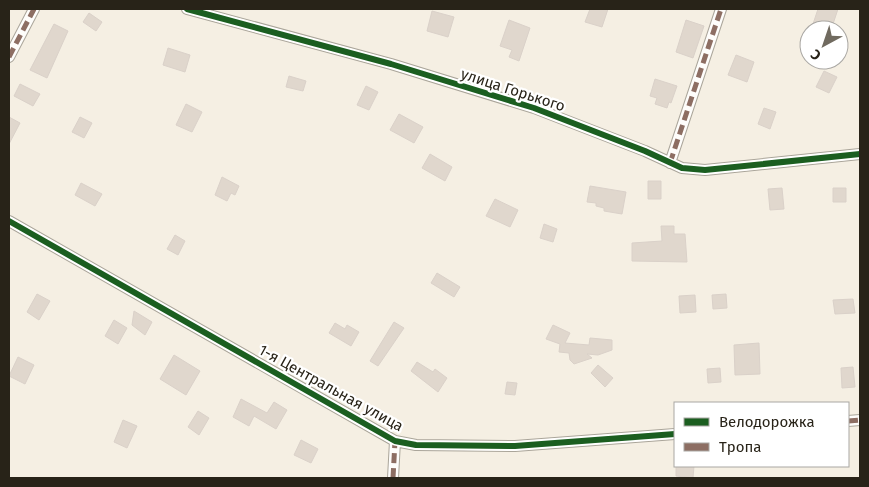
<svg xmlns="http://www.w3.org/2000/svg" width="869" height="487" font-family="'Fira Sans',sans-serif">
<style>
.building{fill:#e0d7cd;stroke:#dad1c9}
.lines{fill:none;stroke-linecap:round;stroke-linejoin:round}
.street-casing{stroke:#aaa59a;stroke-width:12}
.street{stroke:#fefdfb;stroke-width:10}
.quiet{stroke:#8d6e63;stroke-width:5;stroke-dasharray:10 5;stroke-linecap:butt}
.cycleway-casing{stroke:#fff;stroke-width:9}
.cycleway{stroke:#1b5e20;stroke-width:6}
.labels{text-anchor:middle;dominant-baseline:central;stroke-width:4.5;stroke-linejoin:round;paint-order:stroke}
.street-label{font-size:15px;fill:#282318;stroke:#fff}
</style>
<rect width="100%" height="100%" fill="#f5efe3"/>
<!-- building -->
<path class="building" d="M590,9H608L602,27L585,22Z
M818,9H838L831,30H811Z
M432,11L454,17L448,37L427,31Z
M89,13L102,22L96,31L83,22Z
M509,20L530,28L519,61L509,57L512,50L500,46Z
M686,20L704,26L693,58L676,52Z
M54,24L68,31L47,78L30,70Z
M168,48L190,55L185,72L163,65Z
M736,55L754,62L747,82L728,75Z
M824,71L837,77L829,93L816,87Z
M289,76L306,81L303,91L286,87Z
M655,79L677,86L671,103L669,102L667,108L655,104L657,98L650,96Z
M20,84L40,94L33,106L14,96Z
M366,86L378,92L369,110L357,105Z
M186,104L202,112L192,132L176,125Z
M764,108L776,112L770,129L758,124Z
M399,114L423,127L414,143L390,130Z
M9,117L20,123L9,144Z
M80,117L92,123L84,138L72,132Z
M430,154L452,167L445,181L422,168Z
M222,177L239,186L235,195L231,193L227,201L215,195Z
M648,181H661V199H648Z
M81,183L102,194L95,206L75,195Z
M590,186L626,192L622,214L604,211V208L596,206V203L587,202Z
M782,188L784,209L770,210L768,189Z
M833,188H846V202H833Z
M495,199L518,210L510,227L486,216Z
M544,224L557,229L553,242L540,238Z
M661,226H674V234H685L687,262L632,261V243L662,241Z
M175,235L185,241L178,255L167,249Z
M437,273L460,287L454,297L431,283Z
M37,294L50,301L39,320L27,312Z
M726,294L727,308L713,309L712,295Z
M695,295L696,312L680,313L679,296Z
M853,299L855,313L835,314L833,300Z
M134,311L152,322L145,335L132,325Z
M114,320L127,328L118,344L105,336Z
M394,322L404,328L378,366L370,361Z
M335,323L345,329L347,325L359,332L351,346L329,333Z
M553,325L570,333L565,343L589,345L590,338L612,340V350L598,355L587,354L592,358L574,364L570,360L569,353L559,352L560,344L546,339Z
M759,343L760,374L735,375L734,345Z
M174,355L200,371L186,395L160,379Z
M18,357L34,365L25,384L9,376Z
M417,362L433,372L435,369L447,378L438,392L411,371Z
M598,365L613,378L605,387L591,373Z
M853,367L855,387L842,388L841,368Z
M720,368L721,382L708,383L707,369Z
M507,382L517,383L515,395L505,394Z
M241,399L267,413L274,402L287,410L276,429L254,416L249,426L233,417Z
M198,411L209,418L199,435L188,427Z
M123,420L137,426L127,448L114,442Z
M301,440L318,449L311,463L294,455Z
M676,466H694L693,478L676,476Z"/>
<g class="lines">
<!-- street casing -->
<g class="street-casing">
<path id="street" d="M187,9L391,64L534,108L645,151L682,168L705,170L860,154
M9,57L34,9
M670,163L721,9
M9,221L395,441L416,445L515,446L675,434
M848,421L860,420
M393,478L395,441"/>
</g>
<!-- street -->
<use href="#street" class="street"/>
<!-- quiet -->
<path class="quiet" d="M9,57L34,9
M670,163L721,9
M848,421L860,420
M393,478L395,441"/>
<!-- cycleway casing -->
<g class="cycleway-casing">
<path id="cycleway" d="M187,9L391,64L534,108L645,151L682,168L705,170L860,154
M9,221L395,441L416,445L515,446L675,434"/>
</g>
<!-- cycleway -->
<use href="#cycleway" class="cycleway"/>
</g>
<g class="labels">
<!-- street labels -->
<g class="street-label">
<text transform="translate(513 90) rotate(18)">улица Горького</text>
<text transform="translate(331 388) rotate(29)">1-я Центральная улица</text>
</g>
</g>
<!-- border -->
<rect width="869" height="487" fill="none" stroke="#282318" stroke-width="20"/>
<!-- legend -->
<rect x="674" y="402" width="175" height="65" fill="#ffffff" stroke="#a9a7a3"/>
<rect x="684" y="418" width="25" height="8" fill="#1b5e20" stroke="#a9a7a3"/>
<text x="719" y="427" font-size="15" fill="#282318">Велодорожка</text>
<rect x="684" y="443" width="25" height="8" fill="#8d6e63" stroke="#a9a7a3"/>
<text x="719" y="452" font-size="15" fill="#282318">Тропа</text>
<!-- north arrow -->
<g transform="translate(824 45) rotate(220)"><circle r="24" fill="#ffffff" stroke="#a9a7a3"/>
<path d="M0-4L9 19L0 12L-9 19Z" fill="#706a5f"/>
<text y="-8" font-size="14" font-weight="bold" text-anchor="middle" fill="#282318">С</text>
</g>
</svg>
